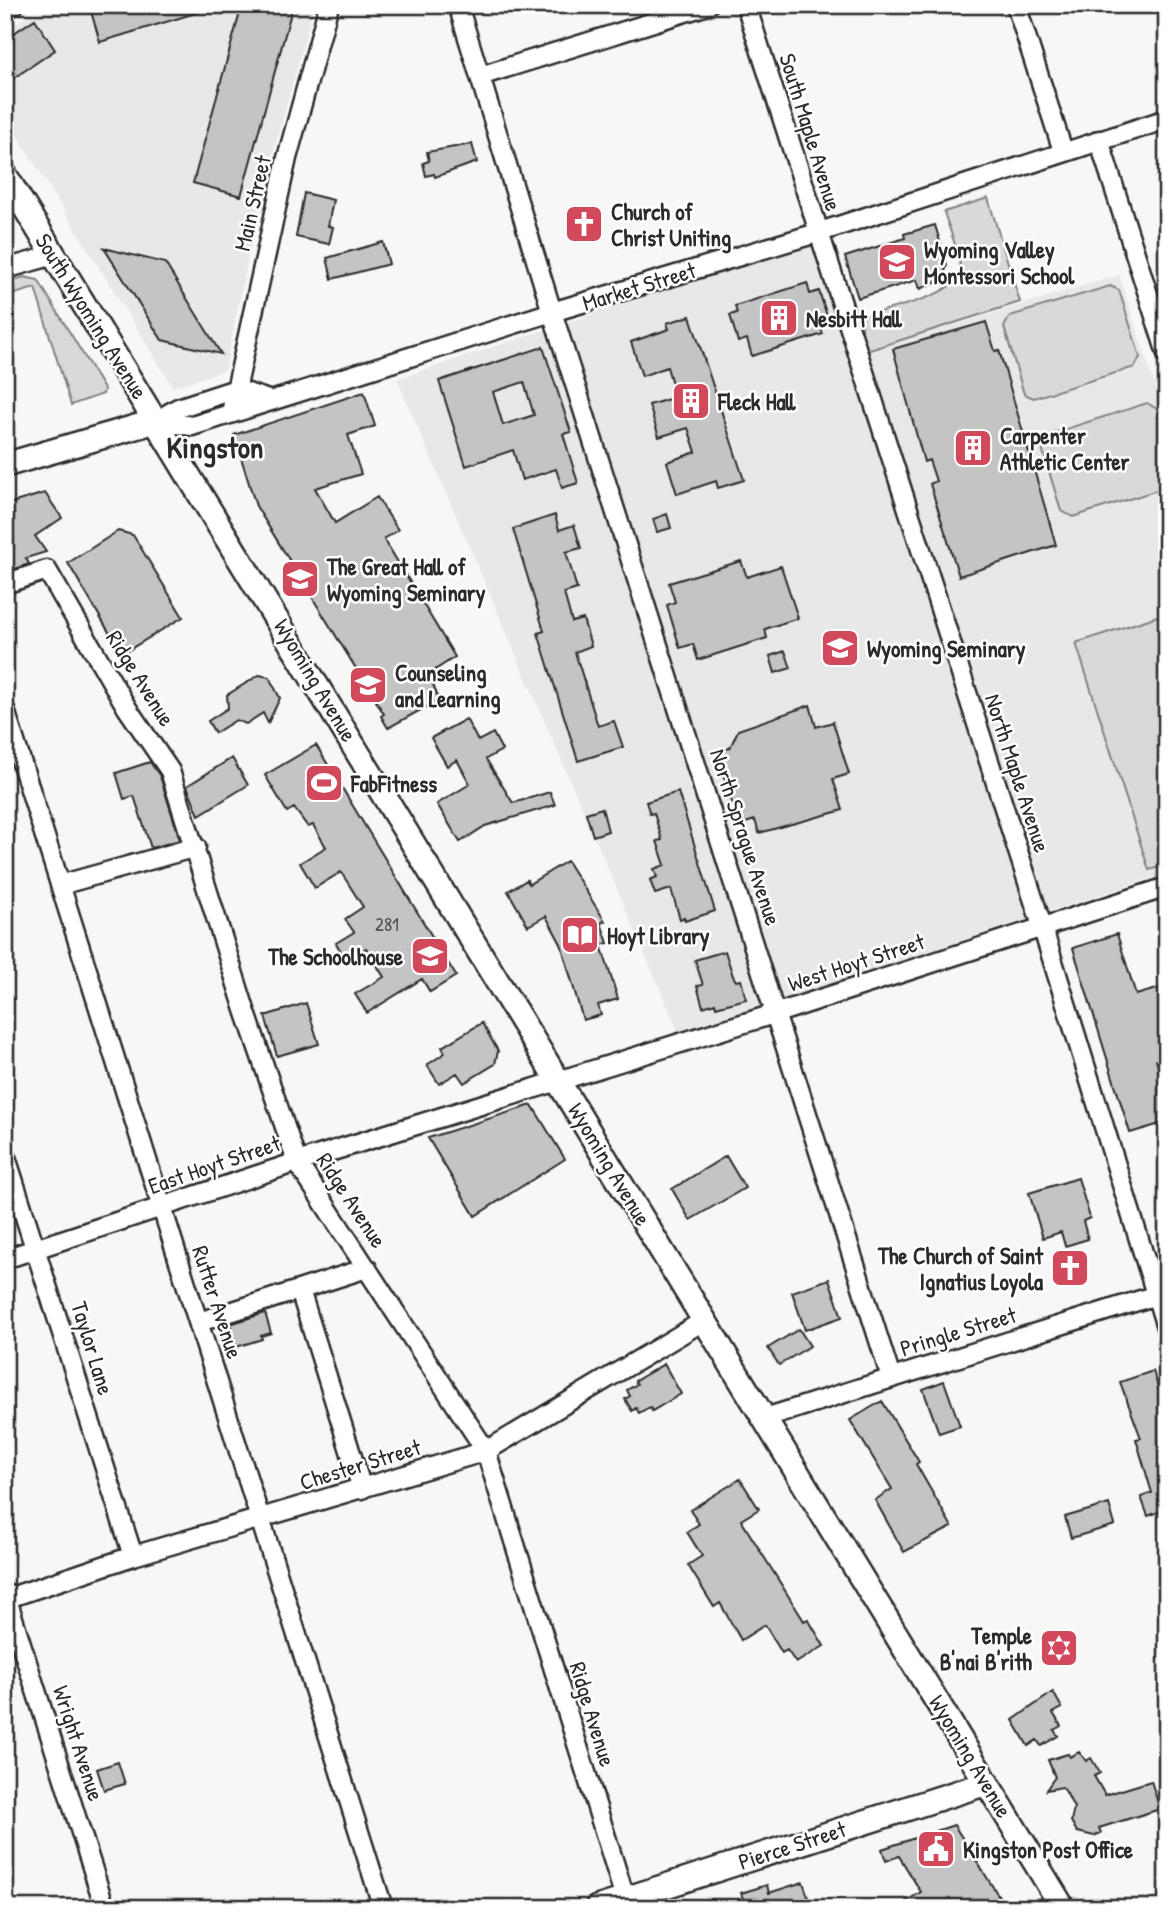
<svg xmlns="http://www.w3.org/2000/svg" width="1172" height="1913" font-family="'Patrick Hand',sans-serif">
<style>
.built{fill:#e8e8e8}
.green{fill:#d9d9d9;stroke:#828282;stroke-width:2}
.building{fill:#c4c4c4;stroke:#2b2b2b;stroke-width:2;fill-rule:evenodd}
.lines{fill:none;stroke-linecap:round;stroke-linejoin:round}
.minor-casing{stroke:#2b2b2b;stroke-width:23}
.major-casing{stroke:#2b2b2b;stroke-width:28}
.minor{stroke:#fff;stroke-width:18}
.major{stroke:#fff;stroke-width:23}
.labels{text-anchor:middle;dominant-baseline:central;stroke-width:5;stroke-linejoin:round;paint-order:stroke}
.number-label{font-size:19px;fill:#515151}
.street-label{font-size:23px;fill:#2b2b2b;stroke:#fff}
.poi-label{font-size:23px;font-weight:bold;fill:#2b2b2b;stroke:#fff;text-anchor:start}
.district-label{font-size:30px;font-weight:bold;fill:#2b2b2b;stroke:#fff}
</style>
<rect width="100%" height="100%" fill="#f7f7f7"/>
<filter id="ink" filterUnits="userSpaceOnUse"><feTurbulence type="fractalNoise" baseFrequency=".0143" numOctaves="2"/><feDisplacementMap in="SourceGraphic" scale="14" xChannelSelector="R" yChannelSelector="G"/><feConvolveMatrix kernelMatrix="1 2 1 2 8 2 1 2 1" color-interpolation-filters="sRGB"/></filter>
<g filter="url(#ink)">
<!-- built -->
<path class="built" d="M66,5H314L260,201L225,370L173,387L5,115V30L26,17Z
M826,236L860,353L1119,275L1167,422V873L679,1033L397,379Z"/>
<!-- green -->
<path class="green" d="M988,198L1020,302L860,353L863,316C886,309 964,296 960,266C958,248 949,229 944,212Z
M24,277L38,280L104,389L103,394L71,405L35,288L5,297V283Z
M1110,286L1119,290L1140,357L1135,367L1034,398L1024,394L1004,327L1010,316Z
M1147,403L1157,409L1167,441V487L1073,517L1061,511L1042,448L1047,435Z
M1167,613V865L1149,870L1076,643Z"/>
<!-- building -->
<path class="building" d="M98,5H212V8L100,42L90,8Z
M227,5H293L241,196L193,183L239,16Z
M35,19L55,50L5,84V39Z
M472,144L477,162L435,177L434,174L426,176L423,163L429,161L427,152Z
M304,193L333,200L328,226L333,227L329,244L296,237Z
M935,225L947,265L943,278L920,289L917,280L858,298L845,257L905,238L904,234Z
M383,242L389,264L332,279L327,258Z
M104,248L165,263L221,354L162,340Z
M807,283L810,294L819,291L829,322L820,324L823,334L752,356L747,339L738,342L730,315L737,313L735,306Z
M690,316L744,480L718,488L716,481L677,494L667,462L696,452L688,428L659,437L649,405L676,397L667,367L642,376L631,342L669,329L667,323Z
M986,322L995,351L999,350L1056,545L959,576L930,484L936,481L929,460L924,462L893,349Z
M543,347L571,432L563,434L578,483L562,488L556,469L522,480L513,450L466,466L439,381ZM524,382L534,415L503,425L493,392Z
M364,392L375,426L348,435L361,474L315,488L335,523L377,497L398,530L384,539L455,657L429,674L439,700L388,728L381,716L384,714L256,506L234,435Z
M45,493L62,518L35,536L46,552L26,558L29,564L5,572V505Z
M667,514L671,528L657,532L653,519Z
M555,515L559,530L574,525L581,548L566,552L577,589L564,593L572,622L583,619L591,646L575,652L598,726L614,721L623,747L578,761L538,633L544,631L513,529Z
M118,531L133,535L183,617L122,654L68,563Z
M741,561L747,577L781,566L798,618L765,629L767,638L698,660L693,644L680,648L667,605L675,602L669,583Z
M785,651L791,668L775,673L770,656Z
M259,675L269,677L280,698L268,723L263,713L246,724L236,720L215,733L208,721L228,708L227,695Z
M810,705L816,727L833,722L849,774L833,779L843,810L759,833L755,820L739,825L716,752L730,748L738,730Z
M466,719L478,741L493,733L502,750L486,759L513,803L550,792L555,805L485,826L460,842L437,804L470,784L457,760L447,766L431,738Z
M316,745L456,976L430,992L422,979L367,1013L355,994L384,977L366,948L346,960L336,943L354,932L345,919L363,907L341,872L315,888L300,863L326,847L313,825L308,827L294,808L287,812L265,775Z
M232,758L248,785L199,815L187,786Z
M150,762L160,776L180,840L151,848L134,796L124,799L116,773Z
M678,792L715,911L685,921L684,917L680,919L671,889L655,894L650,880L657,877L654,869L665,865L657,841L662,840L654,813L650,814L646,802Z
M602,808L608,831L593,836L586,813Z
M567,861L605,921L601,923L608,943L601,945L618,999L598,1005L601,1015L583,1020L561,944L546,916L528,926L508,891L527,880L529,884Z
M1117,934L1136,995L1167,986V1057L1156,1060L1167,1094V1122L1130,1133L1073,948Z
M725,951L733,976L736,981L741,980L746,999L716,1007L715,1003L703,1007L697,986L703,985L695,960Z
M306,1003L319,1044L277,1056L265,1016Z
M482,1023L498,1051L495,1064L464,1083L457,1073L439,1084L427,1065L445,1053L442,1047Z
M532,1105L565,1159L475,1216L428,1138Z
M726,1156L745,1188L690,1220L672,1189Z
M1078,1178L1090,1218L1083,1221L1088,1239L1065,1246L1061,1232L1043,1238L1029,1193Z
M829,1279L842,1317L805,1330L792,1292Z
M265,1313L271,1333L261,1336L262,1339L236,1347L230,1324Z
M799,1329L810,1346L779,1365L768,1348Z
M664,1364L681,1394L652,1411L650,1407L639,1413L636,1408L632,1411L625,1399L630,1396L627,1390L637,1384L635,1381Z
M1153,1371L1167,1416V1509L1148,1516L1141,1497L1152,1493L1136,1439L1141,1438L1120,1382Z
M944,1381L960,1426L939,1433L923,1389Z
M882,1401L919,1462L916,1464L952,1527L904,1552L875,1500L892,1489L850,1420Z
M740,1479L759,1509L741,1520L804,1621L808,1619L824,1646L796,1663L787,1650L782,1653L765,1625L741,1640L720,1603L714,1607L688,1565L702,1556L687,1532L699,1524L690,1510Z
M1109,1504L1115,1525L1071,1538L1065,1517Z
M1053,1692L1062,1708L1053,1713L1061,1726L1054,1730L1058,1736L1041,1746L1037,1740L1028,1746L1013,1720Z
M1079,1752L1086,1761L1091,1758L1100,1773L1094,1776L1105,1795L1151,1781L1160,1809L1099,1828L1101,1833L1094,1836L1077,1832L1071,1821L1074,1808L1066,1792L1062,1787L1046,1790L1055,1777L1048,1760L1068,1754L1070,1757Z
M118,1762L125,1784L104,1790L97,1769Z
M954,1825L1003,1903L995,1908H895L921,1892L899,1856L886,1861L882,1849Z
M803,1882L812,1908H746L741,1893L767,1885L769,1893Z"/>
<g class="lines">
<!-- minor casing -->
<g class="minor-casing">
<path id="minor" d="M458,5L552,312L891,1378
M746,5L1042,926L1167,1330
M1016,5L1063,151
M5,10L14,5
M480,76L708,5
M1099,140L1167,354
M5,269L54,255
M231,413L287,158L329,5
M156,421L192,426L552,312L817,233L1167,119
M156,421L178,408L236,389L271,401
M5,584L47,570L127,708L170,771L245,1010L297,1162L486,1451L625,1898
M5,710L383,1908
M60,885L196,847
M5,1154L133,1556
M5,1259L297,1162L777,1013L1167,887
M300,1290L362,1489
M199,1322L367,1268
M765,1418L1166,1292
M5,1593L105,1908
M5,1599L133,1556L486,1451L705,1320"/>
</g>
<!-- major casing -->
<g class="major-casing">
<path id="major" d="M5,175L1063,1908
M5,465L156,421
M597,1908L987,1783"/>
</g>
<!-- minor -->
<use href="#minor" class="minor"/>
<!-- major -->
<use href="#major" class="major"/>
</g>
</g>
<!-- icons -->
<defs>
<g id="church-square" transform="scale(2.0125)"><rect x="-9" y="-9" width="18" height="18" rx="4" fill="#d1495b" stroke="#fff"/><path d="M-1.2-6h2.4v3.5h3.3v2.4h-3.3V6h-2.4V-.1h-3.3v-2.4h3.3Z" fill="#fff"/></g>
<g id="school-square" transform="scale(2.0125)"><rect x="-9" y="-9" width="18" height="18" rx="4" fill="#d1495b" stroke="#fff"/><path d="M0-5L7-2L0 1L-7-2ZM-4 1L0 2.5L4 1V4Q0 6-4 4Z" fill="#fff"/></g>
<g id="building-square" transform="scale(2.0125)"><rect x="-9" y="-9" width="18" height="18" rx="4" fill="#d1495b" stroke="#fff"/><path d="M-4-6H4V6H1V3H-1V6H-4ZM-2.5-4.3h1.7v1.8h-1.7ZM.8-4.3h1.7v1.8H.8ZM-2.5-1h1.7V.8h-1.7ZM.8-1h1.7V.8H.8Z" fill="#fff"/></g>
<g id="stadium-square" transform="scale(2.0125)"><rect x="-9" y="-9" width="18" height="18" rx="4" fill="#d1495b" stroke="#fff"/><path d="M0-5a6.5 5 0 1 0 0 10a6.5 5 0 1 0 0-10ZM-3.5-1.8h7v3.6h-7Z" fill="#fff"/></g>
<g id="library-square" transform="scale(2.0125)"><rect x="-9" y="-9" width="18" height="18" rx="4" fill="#d1495b" stroke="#fff"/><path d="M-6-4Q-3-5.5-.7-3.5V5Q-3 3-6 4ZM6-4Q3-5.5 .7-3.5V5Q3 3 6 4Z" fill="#fff"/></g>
<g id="synagogue-square" transform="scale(2.0125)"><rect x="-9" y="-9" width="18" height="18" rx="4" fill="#d1495b" stroke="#fff"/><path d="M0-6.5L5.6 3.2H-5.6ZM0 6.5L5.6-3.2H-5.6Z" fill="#fff"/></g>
<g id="civic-square" transform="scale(2.0125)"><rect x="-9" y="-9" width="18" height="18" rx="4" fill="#d1495b" stroke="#fff"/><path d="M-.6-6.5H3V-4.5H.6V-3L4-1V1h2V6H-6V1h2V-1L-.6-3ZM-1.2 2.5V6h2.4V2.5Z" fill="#fff"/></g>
</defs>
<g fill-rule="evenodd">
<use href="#church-square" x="584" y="224"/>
<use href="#school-square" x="897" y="262"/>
<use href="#building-square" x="779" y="318"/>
<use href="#building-square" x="691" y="401"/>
<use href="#building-square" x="973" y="448"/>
<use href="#school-square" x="300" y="579"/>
<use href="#school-square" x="840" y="648"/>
<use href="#school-square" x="368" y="685"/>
<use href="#stadium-square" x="324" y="783"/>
<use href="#library-square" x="580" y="935"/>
<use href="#school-square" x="430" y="956"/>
<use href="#church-square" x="1070" y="1268"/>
<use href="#synagogue-square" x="1059" y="1648"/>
<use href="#civic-square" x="936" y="1849"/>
</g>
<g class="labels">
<!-- number labels -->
<g class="number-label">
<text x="387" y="924">281</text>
</g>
<!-- street labels -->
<g class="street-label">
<text transform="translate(811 132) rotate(73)">South Maple Avenue</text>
<text transform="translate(252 203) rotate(-77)">Main Street</text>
<text transform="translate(639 286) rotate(-17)">Market Street</text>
<text transform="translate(92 316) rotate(58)">South Wyoming Avenue</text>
<text transform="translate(141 678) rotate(58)">Ridge Avenue</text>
<text transform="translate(316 680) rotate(59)">Wyoming Avenue</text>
<text transform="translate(1018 773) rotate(72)">North Maple Avenue</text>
<text transform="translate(746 837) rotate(72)">North Sprague Avenue</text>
<text transform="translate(856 962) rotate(-18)">West Hoyt Street</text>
<text transform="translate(214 1164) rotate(-19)">East Hoyt Street</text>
<text transform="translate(610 1164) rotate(59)">Wyoming Avenue</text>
<text transform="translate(352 1200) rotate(57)">Ridge Avenue</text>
<text transform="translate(218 1302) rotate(72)">Rutter Avenue</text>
<text transform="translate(958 1331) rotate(-17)">Pringle Street</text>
<text transform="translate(93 1348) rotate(73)">Taylor Lane</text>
<text transform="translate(360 1464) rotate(-17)">Chester Street</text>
<text transform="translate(593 1714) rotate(73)">Ridge Avenue</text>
<text transform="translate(79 1743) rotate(72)">Wright Avenue</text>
<text transform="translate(971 1756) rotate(59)">Wyoming Avenue</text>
<text transform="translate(792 1845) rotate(-18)">Pierce Street</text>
</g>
<!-- poi labels -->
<g class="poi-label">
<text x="611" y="211">Church of<tspan x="611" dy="26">Christ Uniting</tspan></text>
<text x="924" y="249">Wyoming Valley<tspan x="924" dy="26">Montessori School</tspan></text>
<text x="806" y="318">Nesbitt Hall</text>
<text x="718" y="401">Fleck Hall</text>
<text x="1000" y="435">Carpenter<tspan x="1000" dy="26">Athletic Center</tspan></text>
<text x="327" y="566">The Great Hall of<tspan x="327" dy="26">Wyoming Seminary</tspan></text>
<text x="867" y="648">Wyoming Seminary</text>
<text x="395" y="672">Counseling<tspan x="395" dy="26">and Learning</tspan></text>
<text x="351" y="783">FabFitness</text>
<text x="607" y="935">Hoyt Library</text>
<text x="403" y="956" text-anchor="end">The Schoolhouse</text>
<text x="1043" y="1255" text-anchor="end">The Church of Saint<tspan x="1043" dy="26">Ignatius Loyola</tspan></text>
<text x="1032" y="1635" text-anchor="end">Temple<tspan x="1032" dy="26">B'nai B'rith</tspan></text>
<text x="963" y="1849">Kingston Post Office</text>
</g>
<!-- district labels -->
<g class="district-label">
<text x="215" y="447">Kingston</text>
</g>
</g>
<!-- margin -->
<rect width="1172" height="1913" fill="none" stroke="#fff" stroke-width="28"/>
<rect x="14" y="14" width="1144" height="1885" fill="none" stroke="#2b2b2b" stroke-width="2.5" filter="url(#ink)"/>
</svg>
